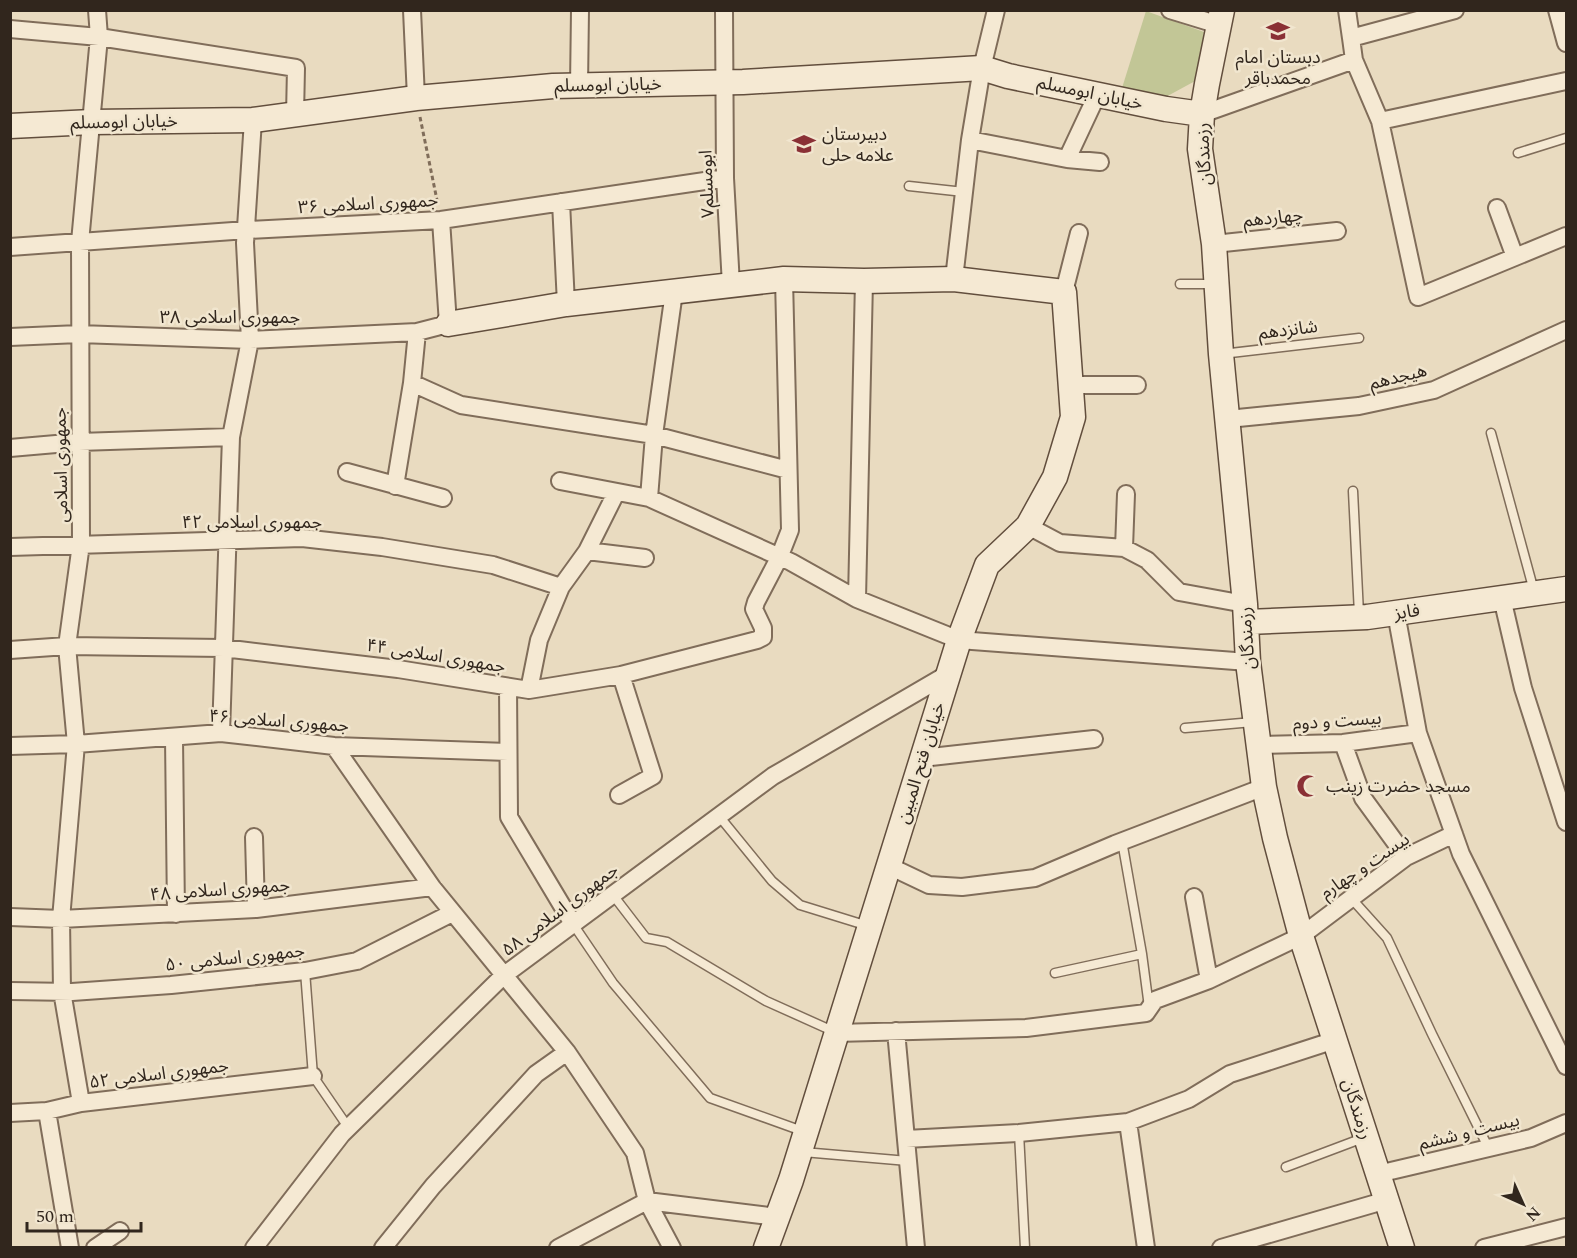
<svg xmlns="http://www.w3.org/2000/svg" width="1577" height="1258" font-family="Spectral,'Noto Sans Arabic',serif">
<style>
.green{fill:#c2c696}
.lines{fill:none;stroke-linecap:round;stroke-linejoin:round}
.lane-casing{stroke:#806d5a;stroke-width:11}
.street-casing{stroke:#806d5a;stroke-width:20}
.secondary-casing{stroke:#624e3d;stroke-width:27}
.path{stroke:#806d5a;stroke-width:3;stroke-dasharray:4.5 3;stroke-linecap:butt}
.lane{stroke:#f5e9d3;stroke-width:8}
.street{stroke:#f5e9d3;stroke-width:16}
.secondary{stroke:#f5e9d3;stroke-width:24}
.labels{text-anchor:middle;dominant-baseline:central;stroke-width:5;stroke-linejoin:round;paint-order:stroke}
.poi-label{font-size:18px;fill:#31261d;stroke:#f1e6cf;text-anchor:start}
.street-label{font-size:18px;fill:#31261d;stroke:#f1e6cf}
</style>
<rect width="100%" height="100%" fill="#e9dbc0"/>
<!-- green -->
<path class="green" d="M1146,11L1204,32L1197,80L1162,99L1122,88Z"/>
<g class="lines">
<!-- lane casing -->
<g class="lane-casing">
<path id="lane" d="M1518,153L1566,138
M909,186L964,192
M1180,284H1213
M1222,354L1359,338
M1491,433L1534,591
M1353,491L1359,614
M1185,728L1253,722
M719,816L772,881L800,905L868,926
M1122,841L1142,954L1149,1007
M613,895L646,938L667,942L766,1001L835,1032
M1351,898L1387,938L1432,1034L1488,1147
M573,924L613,983L710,1098L805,1132
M305,971L313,1076L348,1127
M1055,973L1142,954
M1019,1133L1025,1248
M803,1152L908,1161
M1286,1167L1363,1138"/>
</g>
<!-- street casing -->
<g class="street-casing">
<path id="street" d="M412,10L416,98
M724,10L725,178L731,285
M1170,10L1219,25
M1347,10L1351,38
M1455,10L1351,38L1354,60L1380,121L1418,297L1566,236
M1557,10L1566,43
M10,29L99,37L296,68L295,115
M579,86L580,10
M1202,114L1354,60
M1380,121L1566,81
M970,140L1067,159L1100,162
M1067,159L1097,95
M561,202L566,304
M1497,208L1515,257
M1214,244L1337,231
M10,247L247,230L441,220L725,178
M954,279L970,140L982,68L996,10
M1064,292L1079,233
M10,337L79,334L250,340L417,332L448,324L441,220
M412,383L461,405L654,435L788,470
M1071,385H1137
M1228,419L1359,406L1434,390L1566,330
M10,448L79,442L231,437
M347,472L443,498
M560,481L649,498L791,562L857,599L959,640L1248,662
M395,486L412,383L417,332
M649,498L654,435L674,292
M1028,526L1060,543L1124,548L1147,560L1179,592L1245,604
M10,547L302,538L382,547L493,565L561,587
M1124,548L1126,494
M587,551L645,558
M1502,598L1523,688L1566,822
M857,599L864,281
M1396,613L1418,733L1461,854L1566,1066
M10,650L67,646L223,648L398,669L529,690L621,675L757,640L763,637V628L754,609L756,602L779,558L790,530L784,279
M508,687L509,817L573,924
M529,690L539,640L561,587L587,551L616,493
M221,733L231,437L250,340L245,243L253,120
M174,737L176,914
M1343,743L1363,798L1406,857
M1259,745L1343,743L1418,733
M10,746L76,744L221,733L334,746L508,752
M334,746L432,887L567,1052L635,1153L647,1201L672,1248
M922,758L1094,739
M619,795L653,776L621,675
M254,837L256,909
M889,866L929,885L962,887L1035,878L1115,844L1264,787
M1194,897L1209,980
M10,917L61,919L256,909L432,887
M10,991L72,992L171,985L305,971L357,961L452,913
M896,1031L916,1248
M836,1033L1026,1028L1146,1013L1155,1000L1209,980L1301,936L1406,857L1454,834
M81,1103L62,991L61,919L76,744L67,646L81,544L80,242L99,37L97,10
M47,1111L70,1248
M10,1113L47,1111L81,1103L313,1076
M1128,1122L1146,1248
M906,1139L1019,1133L1128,1122L1189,1099L1230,1074L1335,1040
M1378,1174L1531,1138L1566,1123
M95,1248L120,1231
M254,1248L342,1134L503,976L773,776L948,674
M383,1248L433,1186L536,1074L567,1052
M558,1248L647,1201L777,1217
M1221,1248L1387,1200
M1484,1248L1566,1227"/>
</g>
<!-- secondary casing -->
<g class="secondary-casing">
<path id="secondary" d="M1222,10L1207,84L1202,114L1200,149L1214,244L1221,354L1245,604L1248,662L1264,787L1275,838L1301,936L1402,1248
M10,126L92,122L253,120L416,98L553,86L743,82L982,68L1008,76L1166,109L1202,114
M448,324L566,304L784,279L864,281L954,279L1064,292L1073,417L1055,477L1028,526L987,565L959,640L791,1180L766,1248
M1247,622L1367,617L1566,589"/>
</g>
<!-- path -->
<path class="path" d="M420,117L438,205"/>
<!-- lane -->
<use href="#lane" class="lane"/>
<!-- street -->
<use href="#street" class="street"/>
<!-- secondary -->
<use href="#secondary" class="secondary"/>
</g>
<!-- icons -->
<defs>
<g id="school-bare" transform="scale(1.8)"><path d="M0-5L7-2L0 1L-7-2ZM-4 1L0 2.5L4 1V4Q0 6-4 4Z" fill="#8a3035" stroke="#f1e6cf" stroke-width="2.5" paint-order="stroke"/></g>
<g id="mosque-bare" transform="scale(1.8)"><path d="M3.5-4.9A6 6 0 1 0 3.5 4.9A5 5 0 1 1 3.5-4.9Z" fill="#8a3035" stroke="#f1e6cf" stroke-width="2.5" paint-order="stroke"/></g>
</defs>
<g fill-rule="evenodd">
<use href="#school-bare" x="1278" y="31"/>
<use href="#school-bare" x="804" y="144"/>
<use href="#mosque-bare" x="1308" y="786"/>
</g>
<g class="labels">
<!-- poi labels -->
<g class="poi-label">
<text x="1278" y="57" text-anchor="middle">دبستان امام<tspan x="1278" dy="21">محمدباقر</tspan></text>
<text x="822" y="134">دبیرستان<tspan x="822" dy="21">علامه حلی</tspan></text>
<text x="1326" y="786">مسجد حضرت زینب</text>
</g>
<!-- street labels -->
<g class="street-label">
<text transform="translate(608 85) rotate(-1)">خیابان ابومسلم</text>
<text transform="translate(1090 93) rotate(12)">خیابان ابومسلم</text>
<text transform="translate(124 122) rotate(-1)">خیابان ابومسلم</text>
<text transform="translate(1204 154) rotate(-93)">رزمندگان</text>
<text transform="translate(707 184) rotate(-92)">ابومسلم۷</text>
<text transform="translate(368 204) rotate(-3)">جمهوری اسلامی ۳۶</text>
<text transform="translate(1273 218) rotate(-6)">چهاردهم</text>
<text x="230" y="317">جمهوری اسلامی ۳۸</text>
<text transform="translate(1288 330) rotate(-7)">شانزدهم</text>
<text transform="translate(1398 377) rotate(-14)">هیجدهم</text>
<text transform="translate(61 465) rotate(-91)">جمهوری اسلامی</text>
<text x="252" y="522">جمهوری اسلامی ۴۲</text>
<text transform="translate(1407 612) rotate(-8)">فایز</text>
<text transform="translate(1247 638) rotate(-94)">رزمندگان</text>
<text transform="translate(436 656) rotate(9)">جمهوری اسلامی ۴۴</text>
<text transform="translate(279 721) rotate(4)">جمهوری اسلامی ۴۶</text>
<text transform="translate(1337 721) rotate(-4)">بیست و دوم</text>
<text transform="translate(921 763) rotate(-73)">خیابان فتح المبین</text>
<text transform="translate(1365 866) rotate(-34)">بیست و چهارم</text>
<text transform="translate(220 890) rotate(-4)">جمهوری اسلامی ۴۸</text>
<text transform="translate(560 910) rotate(-37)">جمهوری اسلامی ۵۸</text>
<text transform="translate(235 958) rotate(-6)">جمهوری اسلامی ۵۰</text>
<text transform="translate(159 1074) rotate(-7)">جمهوری اسلامی ۵۲</text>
<text transform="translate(1357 1109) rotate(72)">رزمندگان</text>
<text transform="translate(1469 1132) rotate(-14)">بیست و ششم</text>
</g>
</g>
<!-- border -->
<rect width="1577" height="1258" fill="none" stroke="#31261d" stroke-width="24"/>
<!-- north arrow -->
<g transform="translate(1523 1204) rotate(135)" stroke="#f1e6cf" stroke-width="4.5" paint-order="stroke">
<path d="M0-4.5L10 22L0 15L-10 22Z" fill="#31261d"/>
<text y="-9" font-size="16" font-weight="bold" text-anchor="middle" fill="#31261d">N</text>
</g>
<!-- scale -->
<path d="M27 1222v9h114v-9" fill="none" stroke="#31261d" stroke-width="3"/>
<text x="36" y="1222" font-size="18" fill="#31261d" stroke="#f1e6cf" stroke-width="4.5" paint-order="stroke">50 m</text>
</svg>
